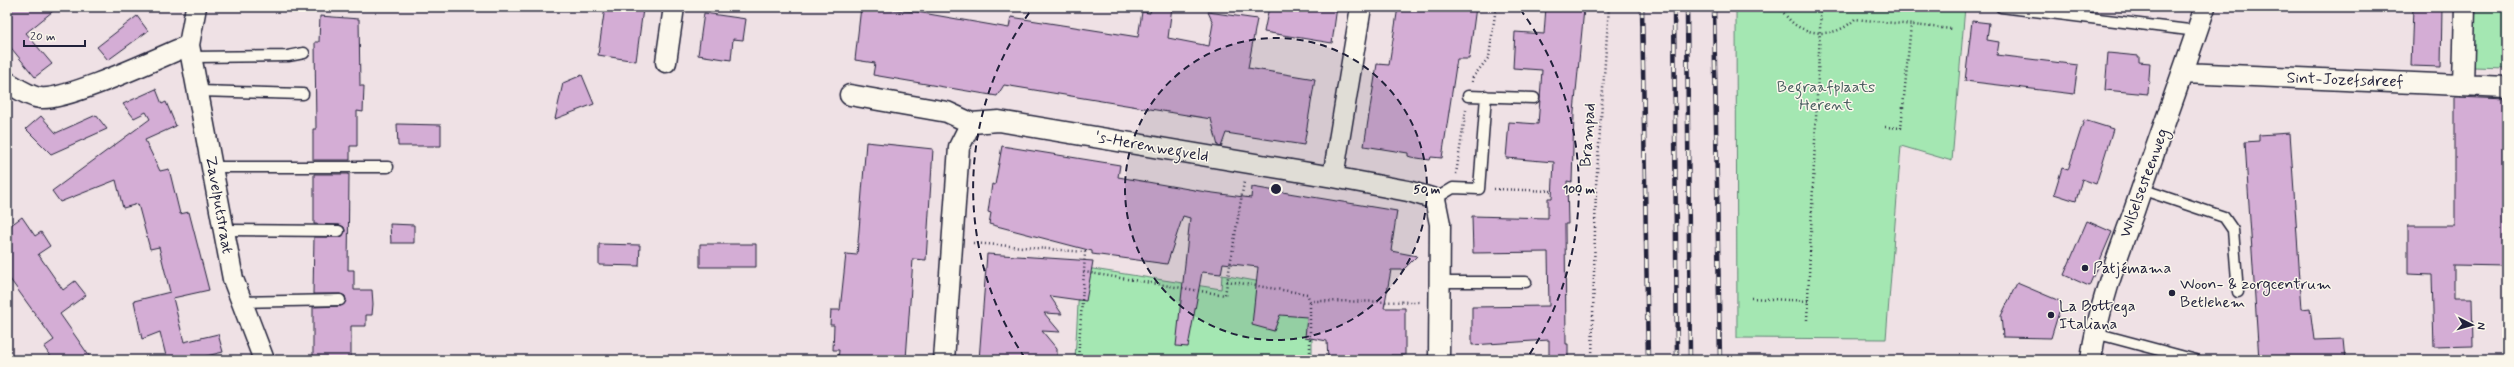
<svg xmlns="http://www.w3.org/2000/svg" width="2514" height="367" font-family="Mynerve,sans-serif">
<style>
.green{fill:#a4e7b2;stroke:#638476}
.building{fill:#d4add5;stroke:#22223b}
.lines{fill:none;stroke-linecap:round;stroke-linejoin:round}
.service-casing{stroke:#22223b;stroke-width:13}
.minor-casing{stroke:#22223b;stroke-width:23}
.path{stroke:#22223b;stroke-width:2.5;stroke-dasharray:1 3;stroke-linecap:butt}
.service{stroke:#fbf7ec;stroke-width:10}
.minor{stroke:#fbf7ec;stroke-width:20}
.rail-casing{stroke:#22223b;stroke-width:4.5}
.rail{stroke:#fbf7ec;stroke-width:3;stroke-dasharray:9;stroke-linecap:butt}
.ring{fill:none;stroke:#22223b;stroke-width:2;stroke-dasharray:7 5}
.poi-dot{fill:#22223b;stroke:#fbf7ec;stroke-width:1.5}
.labels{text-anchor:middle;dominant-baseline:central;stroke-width:3;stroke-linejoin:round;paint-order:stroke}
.street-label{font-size:16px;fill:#22223b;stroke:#fbf7ec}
.park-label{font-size:16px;fill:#495d5f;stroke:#fbf7ec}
.poi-label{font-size:16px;fill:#22223b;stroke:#fbf7ec;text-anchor:start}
.centre{fill:#22223b;stroke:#fbf7ec;stroke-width:2}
.ring-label{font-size:12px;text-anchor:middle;font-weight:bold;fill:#22223b;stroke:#fbf7ec;stroke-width:3;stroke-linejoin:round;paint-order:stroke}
</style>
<rect width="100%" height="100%" fill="#efe1e5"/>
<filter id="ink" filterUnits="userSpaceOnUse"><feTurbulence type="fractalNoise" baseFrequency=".025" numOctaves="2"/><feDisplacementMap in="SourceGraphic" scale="8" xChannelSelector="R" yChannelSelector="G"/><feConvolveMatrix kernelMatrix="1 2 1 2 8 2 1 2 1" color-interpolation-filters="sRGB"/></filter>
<g filter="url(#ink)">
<!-- green -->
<path class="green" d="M1736,7H1965L1952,161L1901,146L1886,339L1737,338Z
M2475,7H2507V68L2473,67Z
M1080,267L1221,289L1222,275L1312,291V360H1075Z"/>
<!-- building -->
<path class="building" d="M7,7H58L26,33L52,64L35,77L7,43Z
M605,7L643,9L636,61L598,55Z
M861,7L917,12L1009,28L1011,17L1138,37L1142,12L1150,13L1151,7H1172L1168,38L1209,46L1213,23L1208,12L1257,19L1248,68L1315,79L1304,145L1226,133L1221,147L1218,146L1211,119L1004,85L997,96L873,75L875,63L855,60Z
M1269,7H1337L1332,43L1264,32Z
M1398,7H1476L1469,59H1457L1442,158L1431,157L1430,160L1411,157L1408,156V153L1364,146L1377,64L1389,65Z
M1546,7L1584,9L1574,112L1572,182L1567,181L1568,224H1565L1566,344H1568V360H1549V340L1472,345V307L1549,306L1548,252L1473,253L1472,216L1548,218V198H1552L1554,162L1506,158L1509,122L1538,124L1540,99L1542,70L1513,68L1515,32L1544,34Z
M2413,7H2442L2441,67L2411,66Z
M704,13L746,19L743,40L733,39L731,60L698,55Z
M137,16L148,31L108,60L97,47Z
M320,16L359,19L360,86H364L363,112L357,111V146H350V160H313V129H316L315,42H319Z
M1972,21L1989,23L1987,40L1999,42L1997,55L2078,65L2074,94L1965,81Z
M2108,53L2139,56V62L2150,63L2148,94L2105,90Z
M582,75L594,104L555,119L563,83Z
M156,89L162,104L166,102L176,126L145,140L160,171L169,169L180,214L189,212L209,290L173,298L184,342L218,334L223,352L190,360H167L160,332L142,339L134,301L170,292L159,247L150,249L138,204L123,208L116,180L60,202L52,191L150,119L146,112L134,118L123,104Z
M2455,97L2507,99L2506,266L2454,265V298H2472L2473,346L2434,347L2432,275L2408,274V226H2455Z
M96,115L107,129L51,154L26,129L41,116L56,133Z
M2084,120L2113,129L2096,184L2082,179L2076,201L2054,194L2062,168L2068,170Z
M397,124L441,125V146H398Z
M2290,133L2302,309L2310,308L2314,340L2344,339L2346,360H2259L2245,142L2259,141V135Z
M866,142L933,149L926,260L913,259L906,359L838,360L839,350H833L834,325H830L831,310H840L846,254L857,255Z
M1002,146L1120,165L1118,177L1206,192L1251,198L1252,187L1397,211L1391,251L1417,256L1403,270H1391L1384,308H1405V355H1391V360H1328L1327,341L1305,337L1307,317L1280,315L1274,331L1252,325L1258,267L1223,263L1221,274L1202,272L1188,347L1176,346L1190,218L1183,216L1167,264L1092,254V251L989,224L991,213L988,212L992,184L995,185Z
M314,174H349L348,270H354V290H372L373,304L372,315H366V326H351V360H313V307L341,306L346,300L345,296L340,294H313L314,237H339L345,231L344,227L339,225L314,224Z
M22,217L35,236L41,232L50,246L38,254L63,290L75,281L86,295L60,314L92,360H53L44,347L54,340L7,275V228Z
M2087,221L2112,232L2089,286L2064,275Z
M390,224L414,225V243H391Z
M599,244L640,245L639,266L599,265Z
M700,244H756V267H700Z
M987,254L1093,261L1086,301L1050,296L1062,314L1044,313L1060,332L1042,331L1057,349V360H979Z
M2017,283L2062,302L2051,338L2003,337L2001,316Z"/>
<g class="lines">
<!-- service casing -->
<g class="service-casing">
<path id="service" d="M2001,7L2197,31
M192,57L288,56L304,53
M198,91L303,94
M1468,96L1534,98
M212,167H388
M2141,189L2224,217L2233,230L2238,292
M1435,199L1453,188L1479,189L1486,96
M224,230L339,231
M1440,282H1526
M242,302L340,300
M2095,333L2196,360"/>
</g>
<!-- minor casing -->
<g class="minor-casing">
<path id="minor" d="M196,7L189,45L233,279L264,360
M666,62L674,7
M2184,73L2507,87
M7,82C17,88 28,96 40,98C67,101 160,57 189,45
M2463,85L2465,7
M850,95L947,112L971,123
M1333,177L1361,7
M944,360L959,147L971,123L999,121L1333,177L1408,191L1435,199L1440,224L1439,360
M2091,360C2098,308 2116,260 2134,211C2157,143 2182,76 2205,7"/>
</g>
<!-- path -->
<path class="path" d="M1539,7H1544
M1762,7H1763
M1779,7C1784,13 1790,22 1797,26C1817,37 1839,35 1855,19L1952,29
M1472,82L1473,77L1489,57L1496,7
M1885,127L1901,128L1911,25
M1456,174L1466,110
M1494,189L1553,191
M973,243L1085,252L1084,272L1225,295L1244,182
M1227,281L1307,294L1310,301L1419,302
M1751,298L1808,301
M1807,320L1821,7
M1078,360L1084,272
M1310,360V301
M1592,360L1596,186L1609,7"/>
<!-- service -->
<use href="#service" class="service"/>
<!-- minor -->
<use href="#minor" class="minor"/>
<!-- rail casing -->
<g class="rail-casing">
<path id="rail" d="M1642,7L1648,360
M1674,7L1677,360
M1687,7L1690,360
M1714,7L1720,360"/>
</g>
<!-- rail -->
<use href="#rail" class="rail"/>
</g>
</g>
<!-- distance rings -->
<circle cx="1276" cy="189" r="151" fill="#22223b" fill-opacity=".12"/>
<g class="ring">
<circle cx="1276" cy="189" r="151"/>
<path d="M1025 358A303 303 0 0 1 1032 9M1520 9A303 303 0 0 1 1527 358"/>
</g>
<!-- markers -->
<g class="poi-dot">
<circle cx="2085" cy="268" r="4"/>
<circle cx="2172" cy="293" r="4"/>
<circle cx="2051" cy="315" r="4"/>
</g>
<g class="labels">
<!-- street labels -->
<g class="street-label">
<text transform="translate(2345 80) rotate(2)">Sint-Jozefsdreef</text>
<text transform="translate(1588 135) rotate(-86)">Brampad</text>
<text transform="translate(1152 147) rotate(10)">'s-Herenwegveld</text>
<text transform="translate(2144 183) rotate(-70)">Wilselsesteenweg</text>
<text transform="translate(219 205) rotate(80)">Zavelputstraat</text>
</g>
<!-- park labels -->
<g class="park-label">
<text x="1826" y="87">Begraafplaats<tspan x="1826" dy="18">Herent</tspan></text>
</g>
<!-- poi labels -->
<g class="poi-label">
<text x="2093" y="268">Patjémama</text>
<text x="2180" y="284">Woon- &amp; zorgcentrum<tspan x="2180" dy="18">Betlehem</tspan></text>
<text x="2059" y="306">La Bottega<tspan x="2059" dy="18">Italiana</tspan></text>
</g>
</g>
<circle cx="1276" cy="189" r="6" class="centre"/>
<g class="ring-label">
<text x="1427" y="193">50 m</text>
<text x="1579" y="193">100 m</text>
</g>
<!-- margin -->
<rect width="2514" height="367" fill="none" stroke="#fbf7ec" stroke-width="24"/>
<rect x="12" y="12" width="2490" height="343" fill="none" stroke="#22223b" stroke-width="1.5" filter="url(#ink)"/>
<!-- north arrow -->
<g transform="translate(2472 325) rotate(96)" stroke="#fbf7ec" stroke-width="3" paint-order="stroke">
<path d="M0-3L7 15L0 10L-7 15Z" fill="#22223b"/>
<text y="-6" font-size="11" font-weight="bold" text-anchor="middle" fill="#22223b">N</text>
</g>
<!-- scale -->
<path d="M24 40v6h61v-6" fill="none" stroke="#22223b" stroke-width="2"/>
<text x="30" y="40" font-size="12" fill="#22223b" stroke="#fbf7ec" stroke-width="3" paint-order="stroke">20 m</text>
</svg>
